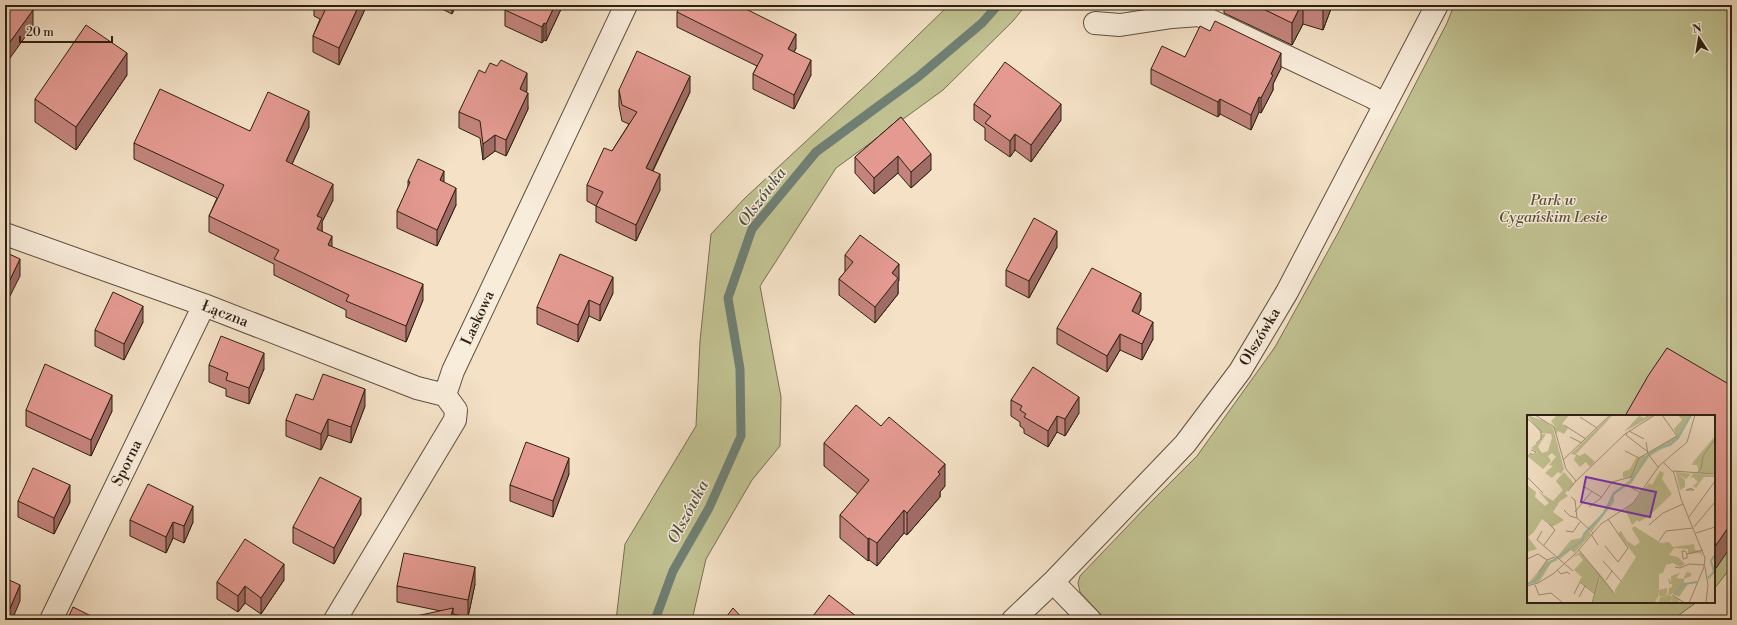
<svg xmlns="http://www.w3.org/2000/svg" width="1737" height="625" font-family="'Libre Bodoni',serif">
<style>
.green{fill:#c1c191;stroke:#767052}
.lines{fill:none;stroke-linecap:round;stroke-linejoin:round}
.stream{stroke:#6f7f73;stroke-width:9}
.minor-casing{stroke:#5e503f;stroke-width:24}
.minor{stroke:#f8ecda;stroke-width:22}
.wall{fill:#c4847d;stroke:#2c2012}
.shaded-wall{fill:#a06c66;stroke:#2c2012}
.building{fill:#e49a91;stroke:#2c2012}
.labels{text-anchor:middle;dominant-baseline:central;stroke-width:3;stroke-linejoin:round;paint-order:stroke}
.park-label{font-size:15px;font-style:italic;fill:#595038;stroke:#f8ecda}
.street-label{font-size:15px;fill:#2c2012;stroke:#f8ecda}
.water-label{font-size:16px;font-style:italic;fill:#4e4f42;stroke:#f8ecda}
.inset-river{fill:none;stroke:#9cbeb3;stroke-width:2}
.inset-road{fill:none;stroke:#a4947e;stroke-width:1}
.view{fill:#7b2cbf;fill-opacity:0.15;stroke:#7b2cbf;stroke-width:2}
.inset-edge{fill:none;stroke:#2c2012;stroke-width:2}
</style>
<rect width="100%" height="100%" fill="#f4e1c6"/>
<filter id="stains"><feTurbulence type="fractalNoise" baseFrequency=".005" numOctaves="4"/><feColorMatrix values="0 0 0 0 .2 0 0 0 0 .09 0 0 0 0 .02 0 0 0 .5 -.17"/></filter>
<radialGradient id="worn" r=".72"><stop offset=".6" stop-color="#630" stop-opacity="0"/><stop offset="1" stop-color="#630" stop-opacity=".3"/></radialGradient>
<!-- green -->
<path class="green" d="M949,5H1026L1013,21L943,90L836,168L760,286L781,397L780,446L752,480L706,559L692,620H616L625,544L696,426L700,341L711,234L745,198L874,78Z
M1454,5H1732V566L1714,589V416H1528V602H1697L1672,620H1106L1080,592L1078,583L1080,576L1145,508L1197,456L1275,347L1338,233L1447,23Z"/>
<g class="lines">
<!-- stream -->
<path class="stream" d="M655,620L673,571L709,508L741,436L740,369L728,298L752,229L816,152L918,77L982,23L998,5"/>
<!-- minor casing -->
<g class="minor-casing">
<path id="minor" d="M1095,23L1120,25L1172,17L1199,15L1372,97L1385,105
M5,234L204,305L417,388L445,395
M1053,582L1090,620
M51,620L204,305
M335,620L455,420L456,410L445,395L453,371L626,5
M1013,620L1053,582L1185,444L1240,371L1287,292L1437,5"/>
</g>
<!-- minor -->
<use href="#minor" class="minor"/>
</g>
<!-- wall -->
<path class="wall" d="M314,5H367L339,65L313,52V36L320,19L314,16Z
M434,5H456L452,14Z
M563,5L546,41L544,40L542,43L505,26V10Z
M1224,5H1335L1334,7L1332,6L1323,30L1303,24L1292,45L1224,13Z
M677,12L796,48L794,52L811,75L794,109L753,89V74L757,66L677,27Z
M1185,57L1281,68L1273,84V90L1261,113L1259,112L1251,130L1220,114L1218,117L1151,84V69Z
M485,73L527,90L526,92L528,109L506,156L495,151L483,160L480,138L459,128V112Z
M127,75L76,150L35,122V99Z
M619,90L690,92L653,171L660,190L636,241L596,222V206L587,201V185L612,151L629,124L622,121L619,106Z
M974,104L1061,120L1031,162L1015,150L1010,157L985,140V128L974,120Z
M901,117L931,170L911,188L898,173L874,194L855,173V157Z
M309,127L292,164L333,200L322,222V231L332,247L423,300L406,342L346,317V310L274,275V264L209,232V216L217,198L134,159V143L250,131Z
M408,181L444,183L456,205L437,246L397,228V211L408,188Z
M1057,247L1029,298L1006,286V270Z
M845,255L899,280L898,282V294L875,323L839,295V279L845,272Z
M613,293L600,321L589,316L578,342L537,324V307Z
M1141,309L1138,315L1153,339L1142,360L1120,350L1107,372L1057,344V328Z
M143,322L124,360L95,346V330Z
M209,365L264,369L249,404L226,396V389L209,382Z
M313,400L365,406L351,443L328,435L321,450L286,436V420Z
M1011,400L1079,413L1065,436L1057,432L1048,447L1024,433V429L1020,426V422L1011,416Z
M26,410L112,411L91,456L26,426Z
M824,443L945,486L940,492V497L907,535L904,533L877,566L869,560L868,561L840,538V515L858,494L824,466Z
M569,474L553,517L510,501V485Z
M18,501L70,502L54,534L18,517Z
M361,514L334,564L293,543V527Z
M130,520L193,522L184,543L173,538L166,553L130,536Z
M284,580L261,614L245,603L238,612L217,599V582Z
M475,584L468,617L453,614V620L441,611L397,602V586Z
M813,616L861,620H813Z"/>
<!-- shaded-wall -->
<path class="shaded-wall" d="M359,5H367L339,65V48Z
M452,5H456L452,14Z
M555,5H563L546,41V24Z
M1301,5H1303V24L1292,45V23Z
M1324,5H1332V6L1323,30V8Z
M33,10V26L5,65V49Z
M544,23V40L542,43V27Z
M796,34V48L788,64V49Z
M127,53V75L76,150V127Z
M1281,53V68L1273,84V90L1261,113V98L1271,74Z
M811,60V75L794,109V95Z
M527,73V90L520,105V89Z
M690,76V92L646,184V168Z
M528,93V109L506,156V140Z
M1259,97V112L1251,130V115Z
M1220,99V114L1218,117V102Z
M1061,104V120L1031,162V145Z
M309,111V127L286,177V161Z
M1015,134V150L1010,157V141Z
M495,135V151L483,160V144Z
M931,154V170L911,188V172Z
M898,156V173L874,194V178Z
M444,171V187L440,180Z
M660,174V190L636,241V225Z
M333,184V200L322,222V234L317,245V216Z
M456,188V205L437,246V230Z
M1057,231V247L1029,298V281Z
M332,236V252L328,245Z
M20,259V276L5,306V290Z
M899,264V280L898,282V294L875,323V307L892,273Z
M613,277V293L600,321V305Z
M423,284V300L406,342V326Z
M1141,293V309L1132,328V311Z
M589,300V316L578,342V325Z
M143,306V322L124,360V344Z
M1153,322V339L1142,360V344Z
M1120,334V350L1107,372V356Z
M264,353V369L249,404V388Z
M365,389V406L351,443V427Z
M112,395V411L91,456V440Z
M1079,397V413L1065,436V419Z
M1057,416V432L1048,447V431Z
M328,419V435L321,450V434Z
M569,458V474L553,517V501Z
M945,464V486L940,492V497L907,535V513L938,472Z
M70,485V502L54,534V518Z
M361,498V514L334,564V548Z
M193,506V522L184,543V526Z
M904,510V533L877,566V543Z
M173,522V538L166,553V537Z
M1732,522V545L1714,571V548Z
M869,538V560L868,561V539Z
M284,564V580L261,614V598Z
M475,567V584L468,617V600Z
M20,585V601L12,620H5Z
M245,586V603L238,612V596Z
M453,608V620H450Z"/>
<!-- building -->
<path class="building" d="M5,5H27L33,10L5,49Z
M324,5H359L339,48L313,36L327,6Z
M507,5H555L546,24L544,23L542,27L505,10Z
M680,5H738L796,34L788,49L811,60L794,95L753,74L763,55L677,12Z
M1255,5H1301L1292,23Z
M1315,5H1324L1323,8Z
M1215,21L1281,53L1271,74L1273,75L1261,98L1259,97L1251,115L1220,99L1218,102L1151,69L1162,46L1185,57L1200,26L1210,31Z
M86,25L127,53L76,127L35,99Z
M637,51L690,76L646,168L660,174L636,225L596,206L603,192L587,185L604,148L612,151L637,112L622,105L619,90Z
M501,60L527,73L520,89L528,93L506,140L495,135L483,144L480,121L459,112L479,70L485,73L490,63L497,66Z
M1005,62L1061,104L1031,145L1015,134L1010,141L985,123L991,116L974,104Z
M160,89L250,131L268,92L309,111L286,161L333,184L317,216L322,218L317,229L332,236L328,245L423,284L406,326L346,301L349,295L274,259L279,250L209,216L224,185L134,143Z
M901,117L931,154L911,172L898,156L874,178L855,157Z
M418,159L444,171L440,180L456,188L437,230L397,211L410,182L408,181Z
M1034,218L1057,231L1029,281L1006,270Z
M860,235L899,264L892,273L898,278L875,307L839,279L853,262L845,255Z
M5,252L20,259L5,290Z
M560,254L613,277L600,305L589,300L578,325L537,307Z
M1092,268L1141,293L1132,311L1153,322L1142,344L1120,334L1107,356L1057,328Z
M113,292L143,306L124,344L95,330Z
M221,336L264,353L249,388L226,380L228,373L209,365Z
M1667,348L1732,386V522L1714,548V416H1625L1648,376Z
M45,364L112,395L91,440L26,410Z
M1033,367L1079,397L1065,419L1057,416L1048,431L1024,417L1026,414L1020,410L1022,406L1011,400Z
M323,374L365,389L351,427L328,419L321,434L286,420L296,394L313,400Z
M856,405L881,426L889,417L945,464L938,472L940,474L907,513L904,510L877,543L869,538L868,539L840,515L869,480L824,443Z
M526,442L569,458L553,501L510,485Z
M33,468L70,485L54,518L18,501Z
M320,477L361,498L334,548L293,527Z
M148,484L193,506L184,526L173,522L166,537L130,520Z
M245,539L284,564L261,598L245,586L238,596L217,582Z
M404,553L475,567L468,600L397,586Z
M5,578L20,585L5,620Z
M829,595L861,620H819L813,616Z
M73,607L99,620H67Z
M453,608L450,620H398Z
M733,608L744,620H724Z"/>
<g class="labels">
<!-- park labels -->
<g class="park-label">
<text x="1553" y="200">Park w<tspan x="1553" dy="17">Cygańskim Lesie</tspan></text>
</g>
<!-- street labels -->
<g class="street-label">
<text transform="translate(225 314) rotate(21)">Łączna</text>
<text transform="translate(478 318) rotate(-65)">Laskowa</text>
<text transform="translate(1260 337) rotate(-59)">Olszówka</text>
<text transform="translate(127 463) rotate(-64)">Sporna</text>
</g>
<!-- water labels -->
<g class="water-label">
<text transform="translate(762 197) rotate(-53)">Olszówka</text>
<text transform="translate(688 512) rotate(-62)">Olszówka</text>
</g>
</g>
<!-- overview -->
<g transform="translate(1527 415)">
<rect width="188" height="188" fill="#f4e1c6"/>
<path d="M0,0L18,6L26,13L37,54L34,59L31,57L25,63L18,58L26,51L22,50L29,42L25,38L21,41L24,46L16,54L0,41L3,38L6,41L10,37L4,33L14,25V19H19L11,32L15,38L21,36L25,23L23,15L24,19L14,18ZM30,0H42L35,9L41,13L37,19L31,16L30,19L23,7L30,14L24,6ZM84,0H86L49,39L53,41L58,38L68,47L63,52L59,47L53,52L47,45L49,40L44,39ZM120,0H127L97,17L112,1L117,3ZM151,0H167L163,2L151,24L123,41L121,38L150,21L147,14L155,5ZM188,21V59L172,58L170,50H165L166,47ZM120,40L122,42L106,65L87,80V87L65,116L61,112L66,110L77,97L86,78L103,65V62L96,63V57L103,54L109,43ZM133,56L137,58L135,64L145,79L123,100L112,107L110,105L105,110L98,94L107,87L122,68L125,70ZM37,57L47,69L38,78L41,81L33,86L26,97L37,105L25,112L15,104L7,117L1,122L10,134L0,137V70L9,77L8,82L18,91L22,88L11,76L26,86L36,75L29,66ZM149,57L164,59L159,64L151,59L158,65V72L153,75ZM163,58L188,60V62H177L169,73L166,71L171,67L166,62L163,63L166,59ZM107,111L134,128L142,127L146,132L167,129L168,135L174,136L175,142L173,138L161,139V134L147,133L142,140L151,142L158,149L153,152L146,148L139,150L136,158L132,159V175L140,173V179H137L151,183L157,188L152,185L151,188H145V183L144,188H132L133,182H141L132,181V176L130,188V182L128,188H65L74,160L88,179V175L109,142L91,118L94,116L100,126L108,131L113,127L105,114ZM61,114L64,119L47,138L44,135L33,144L30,142L44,125L54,123ZM53,137L73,159L68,178L52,166L55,162L47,155L56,145L52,140L46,142ZM29,144L31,145L24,148L12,167L0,170L20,146ZM160,157L164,158V161L157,164V168L161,169L152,182L145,178L144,180H141L142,173L145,172V169H142L141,162L144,167V161L153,158L149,163L156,164Z" fill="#c1c191"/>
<path class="inset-river" d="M181,163L187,157L184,146L187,141M0,169L8,166L21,149L55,126L57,119L77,98L87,78L104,67L119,42L130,34L143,30L151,23L164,0M147,180L157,169L170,167"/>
<path class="inset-road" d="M8,0L27,12L39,54L49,66L98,19L128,0M53,2L70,13M0,3L14,16V24L9,28M37,10L59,24M102,16L117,24M100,18L99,20L121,37M43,22L55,28M119,27L121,39L131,52M98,36L112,43M3,38L6,40L9,37L4,35M36,45L83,0M136,47L147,58L154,84L178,143L177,152L162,188M146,56L188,59M170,58L174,54L176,41L188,24M0,62L16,78M56,71L74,82M103,72L114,78M165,74L167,75H159L165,73M41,76L49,66M44,82L48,85L50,103M62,92L74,83L85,67L104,62L112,43L150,21L135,0M37,95L43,101L50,103M48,97L65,76M162,102L188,66M50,103L66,118M122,110L136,98L156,89M167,112L188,87M15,116L10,125L46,156M39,116L46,117L53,107M169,118L188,112M64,119L71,130M132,126L139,116L166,113M17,130L28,115L22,109M78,131L91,147L101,133L81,104M52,135L87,178M160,139V143L156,144L155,136H158L160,139L176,135M0,144L11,139L20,145L28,142M76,146L85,156M148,152L153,153L162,149L178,150M178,152L181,170L179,188M30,155L34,159L40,157L43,159M12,157L20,145M79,165L85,156L94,166M8,170L12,180L24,178L36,188M0,171L11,168L26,159L48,139L74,109L106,88L132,51L160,27L168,0M47,179L53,167L68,179M145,180L158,188M52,182L58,171M65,188L73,159"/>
<path class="view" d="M59,62L129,77L123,102L54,87Z"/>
<rect width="188" height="188" class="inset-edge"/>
</g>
<!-- margin -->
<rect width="1737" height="625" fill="none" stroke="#f4e1c6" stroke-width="20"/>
<rect x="6" y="6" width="1725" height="613" fill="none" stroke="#2c2012" stroke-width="2"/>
<rect x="10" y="10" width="1717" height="605" fill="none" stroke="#2c2012"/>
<!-- north arrow -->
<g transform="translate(1699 38) rotate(348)" stroke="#f8ecda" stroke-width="3" paint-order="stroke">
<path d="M0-3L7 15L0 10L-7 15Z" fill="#2c2012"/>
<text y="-6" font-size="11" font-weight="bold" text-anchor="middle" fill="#2c2012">N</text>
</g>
<!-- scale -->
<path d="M20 36v6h92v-6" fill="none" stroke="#2c2012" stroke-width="2"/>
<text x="26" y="36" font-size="12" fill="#2c2012" stroke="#f8ecda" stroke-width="3" paint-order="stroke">20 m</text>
<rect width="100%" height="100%" filter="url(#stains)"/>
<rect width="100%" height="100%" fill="url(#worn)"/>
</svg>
